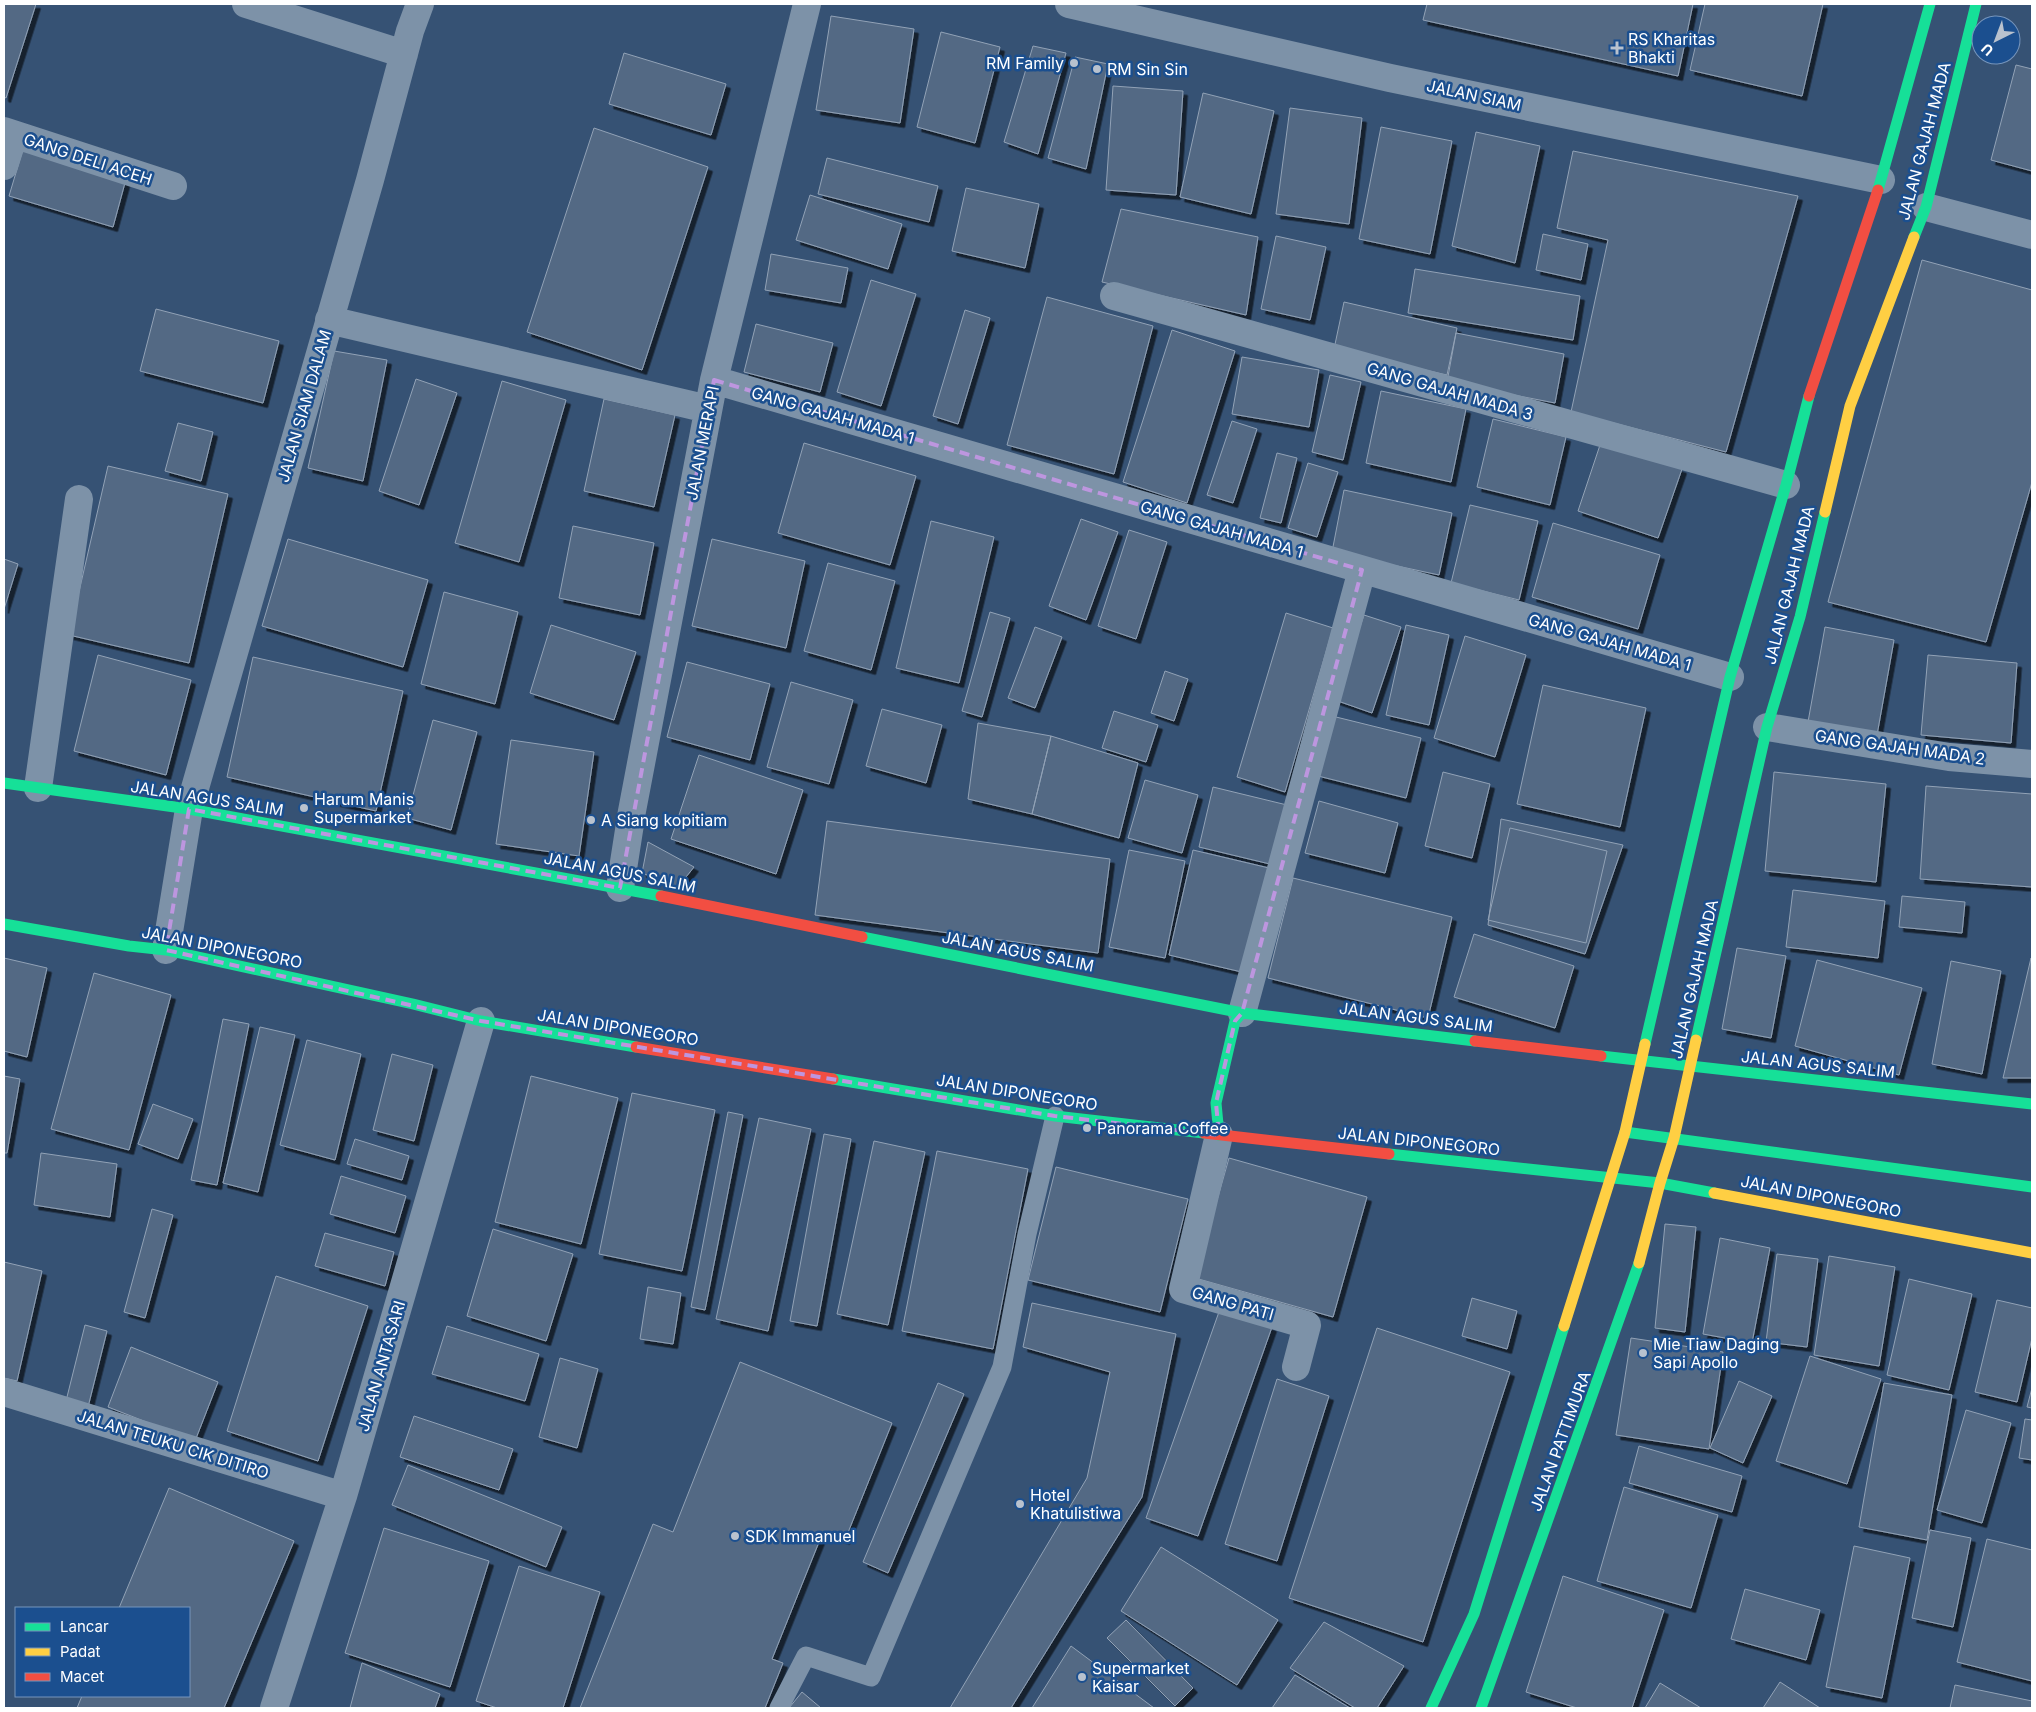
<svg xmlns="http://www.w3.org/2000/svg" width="2036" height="1712" font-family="Inter,sans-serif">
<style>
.building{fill:#526984;stroke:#92a2b6;filter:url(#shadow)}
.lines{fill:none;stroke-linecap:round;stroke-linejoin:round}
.lane{stroke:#7d92a8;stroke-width:19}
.street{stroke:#7d92a8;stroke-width:28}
.fast{stroke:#16e098;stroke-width:11}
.slow{stroke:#ffcf43;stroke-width:11}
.jam{stroke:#f24e42;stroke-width:11}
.marked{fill:none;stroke:#bd96df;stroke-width:4;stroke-dasharray:10 6;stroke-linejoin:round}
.poi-dot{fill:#b9c2ce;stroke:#1b4f8f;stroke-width:2}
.labels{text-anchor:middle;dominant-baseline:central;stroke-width:5;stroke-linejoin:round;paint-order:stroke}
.poi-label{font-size:16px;fill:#fff;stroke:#1b4f8f;text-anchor:start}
.street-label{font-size:16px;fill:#fff;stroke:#1b4f8f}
</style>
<defs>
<filter id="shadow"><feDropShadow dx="4.5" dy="4.5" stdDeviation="0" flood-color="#0009"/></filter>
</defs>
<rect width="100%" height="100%" fill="#365274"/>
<!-- building -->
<path class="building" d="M4,4H36L6,98L4,97Z
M1427,4H1693L1678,76L1423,20Z
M1705,4H1823L1802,96L1690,70Z
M831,16L914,29L900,123L816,110Z
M941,32L1000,47L975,143L917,127Z
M1033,46L1066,53L1038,154L1004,142Z
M624,53L726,84L711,135L609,104Z
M1075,57L1108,64L1086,169L1048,158Z
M2016,65L2032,69V171L1991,160Z
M1113,86L1183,91L1176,195L1106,190Z
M1203,93L1274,111L1251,214L1180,197Z
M1290,108L1362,118L1349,224L1276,214Z
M1381,127L1452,141L1430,254L1359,239Z
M594,128L708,167L642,370L527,332Z
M1476,132L1540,146L1515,263L1452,246Z
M23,149L126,179L113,227L9,196Z
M1573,151L1798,196L1726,452L1571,412L1608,240L1557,228Z
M827,158L938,186L929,222L818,194Z
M966,188L1039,204L1025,268L952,251Z
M810,195L902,224L888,269L796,240Z
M1121,209L1258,237L1246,315L1102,282Z
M1543,234L1588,244L1581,280L1536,270Z
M1276,236L1326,247L1310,320L1261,309Z
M771,254L848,268L841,303L765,290Z
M1922,260L2032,290V482L1986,642L1828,602Z
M1415,269L1580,296L1573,340L1408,313Z
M871,280L916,294L881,406L837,392Z
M1047,297L1153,326L1114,474L1007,445Z
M1344,302L1457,328L1447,375L1334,349Z
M156,309L279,341L263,403L140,371Z
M965,310L990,318L958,424L933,416Z
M756,324L833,343L820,392L744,372Z
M1172,330L1235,351L1187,503L1123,482Z
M1456,333L1564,354L1555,403L1447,382Z
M334,351L387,360L363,481L308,468Z
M1242,357L1319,370L1309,427L1232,414Z
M1330,375L1361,382L1343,460L1312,452Z
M416,379L457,393L419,505L379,491Z
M502,381L566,400L519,562L455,543Z
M1381,391L1466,409L1451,482L1366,463Z
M604,399L675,415L654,507L584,491Z
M1493,419L1566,437L1550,505L1477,487Z
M1232,421L1257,429L1233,503L1207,495Z
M178,423L213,432L201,481L165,471Z
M1601,442L1682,469L1658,538L1578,511Z
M804,443L916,476L890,565L778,533Z
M1277,453L1297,458L1281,523L1260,518Z
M1308,463L1338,472L1317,537L1288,528Z
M108,466L228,494L189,663L69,635Z
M1344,490L1452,513L1439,575L1332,552Z
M1470,505L1538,521L1519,600L1451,583Z
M1081,519L1118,532L1086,620L1049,606Z
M931,521L994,537L959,683L896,668Z
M1553,523L1660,555L1638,629L1532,597Z
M573,526L654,543L640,615L559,598Z
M1129,530L1167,542L1136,639L1098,626Z
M288,539L428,580L403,667L262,626Z
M712,539L805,561L786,648L692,626Z
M4,559L18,564L4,609Z
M828,563L895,581L871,670L804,651Z
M444,592L518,612L495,704L421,684Z
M990,612L1010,618L982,717L962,711Z
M1286,613L1333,628L1285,792L1237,777Z
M1364,615L1401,627L1372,713L1335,700Z
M551,625L636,652L614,720L530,693Z
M1406,625L1449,635L1429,725L1386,715Z
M1035,627L1062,637L1035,708L1008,698Z
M1825,627L1894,640L1877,735L1808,722Z
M1465,636L1526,655L1495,757L1434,738Z
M98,655L191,680L166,775L74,751Z
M1928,655L2017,663L2011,743L1921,735Z
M253,657L403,691L376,811L227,777Z
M687,662L770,684L750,760L667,737Z
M1165,671L1188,679L1174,721L1151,713Z
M791,682L853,700L829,784L767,767Z
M1543,685L1646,708L1620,827L1517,804Z
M882,709L942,725L926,783L866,766Z
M1114,711L1158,725L1146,762L1102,748Z
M1332,716L1421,738L1406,798L1318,776Z
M433,720L477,732L451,830L407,818Z
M978,723L1051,736L1032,814L968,799Z
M1051,736L1138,763L1119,838L1032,814Z
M511,740L594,752L579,856L496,844Z
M699,755L803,790L776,874L671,839Z
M1443,772L1490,784L1472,858L1425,846Z
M1774,772L1886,784L1876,882L1765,871Z
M1145,780L1198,795L1182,853L1128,838Z
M1926,786L2032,794V887L1920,879Z
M1213,787L1287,805L1274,865L1199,847Z
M1319,801L1398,823L1385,873L1305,853Z
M1501,819L1623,845L1585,954L1488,925Z
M827,821L1110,859L1098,953L815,915Z
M1510,828L1607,851L1586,943L1488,920Z
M648,842L694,867L678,887L642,873Z
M1129,850L1185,861L1165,958L1109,947Z
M1193,850L1269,868L1246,973L1169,955Z
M1293,878L1452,917L1428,1018L1268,978Z
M1793,890L1885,901L1878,958L1786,947Z
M1902,896L1965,902L1962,933L1899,927Z
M1474,934L1574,966L1555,1028L1454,997Z
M1737,948L1786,956L1771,1038L1722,1029Z
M4,958L47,968L27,1057L4,1051Z
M2031,958L2032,1078H2003Z
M1817,960L1922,988L1899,1075L1795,1046Z
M1951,961L2001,971L1982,1074L1932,1064Z
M94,973L171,995L129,1150L51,1129Z
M223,1019L249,1024L217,1185L191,1180Z
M260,1027L295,1035L258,1192L223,1183Z
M307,1040L361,1054L335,1160L280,1145Z
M392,1054L433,1065L414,1141L373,1130Z
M4,1076L20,1079L7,1153H4Z
M531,1076L618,1098L581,1244L495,1222Z
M632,1093L715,1110L682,1271L599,1254Z
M153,1104L193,1119L178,1159L138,1144Z
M728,1112L743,1115L705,1310L691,1307Z
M759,1118L811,1129L768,1331L716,1319Z
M824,1134L851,1139L817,1326L790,1321Z
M355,1139L409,1156L402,1180L347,1164Z
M874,1141L925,1152L888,1325L837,1314Z
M937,1151L1028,1169L993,1349L902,1331Z
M41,1153L117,1164L110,1217L34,1205Z
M1229,1158L1367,1197L1333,1317L1195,1278Z
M1056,1167L1188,1199L1160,1312L1028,1280Z
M341,1176L406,1196L395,1233L330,1214Z
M152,1209L173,1215L145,1318L124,1312Z
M1665,1224L1696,1227L1685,1332L1655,1328Z
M493,1229L573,1254L546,1341L467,1316Z
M325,1233L394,1252L385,1286L315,1266Z
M1720,1238L1770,1248L1752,1343L1703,1334Z
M1777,1254L1818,1259L1807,1347L1766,1342Z
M1829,1256L1895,1267L1879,1366L1814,1355Z
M4,1262L42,1271L17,1381L4,1378Z
M276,1276L368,1306L318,1461L227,1431Z
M1909,1279L1972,1294L1949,1390L1887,1375Z
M648,1287L681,1293L673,1344L640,1339Z
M1472,1298L1517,1311L1507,1349L1462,1336Z
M1997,1300L2032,1308V1338L2017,1402L1975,1392Z
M1032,1303L1176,1334L1142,1497L1011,1708H950L1087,1478L1110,1372L1023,1347Z
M1220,1309L1272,1327L1198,1536L1146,1518Z
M85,1325L107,1331L88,1407L66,1401Z
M447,1326L539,1354L525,1401L432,1374Z
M1377,1328L1510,1372L1423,1642L1289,1598Z
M1631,1338L1723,1352L1709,1449L1616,1435Z
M131,1347L218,1382L195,1441L108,1407Z
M1810,1356L1881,1379L1847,1484L1776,1461Z
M560,1358L598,1369L577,1448L539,1437Z
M740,1362L892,1423L845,1540L823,1532L772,1659L783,1663L765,1708H580L653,1524L673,1532Z
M1277,1379L1329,1396L1277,1561L1225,1544Z
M1739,1381L1772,1396L1743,1463L1710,1448Z
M938,1383L964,1394L888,1573L863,1562Z
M1884,1383L1952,1395L1927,1540L1859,1527Z
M2032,1388V1408L2027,1407Z
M1966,1410L2011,1423L1982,1523L1937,1510Z
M414,1416L513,1449L499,1490L400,1457Z
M2025,1419L2032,1420V1460L2019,1458Z
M1639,1446L1742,1476L1732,1512L1629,1483Z
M408,1465L562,1527L546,1567L392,1505Z
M1624,1487L1718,1515L1691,1608L1597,1581Z
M169,1488L294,1541L224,1708H77L82,1696H189V1608H119Z
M384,1528L489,1561L450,1687L345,1653Z
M1930,1530L1971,1538L1953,1627L1912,1618Z
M1987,1539L2032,1550V1681L1957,1662Z
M1854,1546L1910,1558L1882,1698L1826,1687Z
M1161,1547L1278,1620L1237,1685L1121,1611Z
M519,1566L600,1592L563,1708H497L476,1701Z
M1563,1576L1664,1610L1632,1708H1577L1526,1692Z
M1745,1589L1820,1610L1806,1660L1731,1639Z
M1126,1620L1193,1688L1175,1706L1107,1638Z
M1324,1622L1404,1666L1377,1708H1355L1290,1668Z
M1071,1646L1154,1708H1032Z
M362,1663L440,1694L435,1708H350Z
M1295,1675L1350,1708H1272Z
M1780,1682L1820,1708H1763Z
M1660,1683L1701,1708H1645Z
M1955,1685L2032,1701V1708H1950Z
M802,1692L821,1708H789Z"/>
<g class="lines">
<!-- lane -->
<path class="lane" d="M779,1708L806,1656L871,1677L1002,1367L1027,1234L1055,1116"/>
<!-- street -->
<path class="street" d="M246,4L404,54
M1069,4L1390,78L1881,180
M4,131L173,186
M4,166L14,135
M1926,207L2032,235
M1114,296L1786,485
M329,320L708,409
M714,380L1730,677
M1767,727L1949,757L2032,764
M38,788L79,499
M620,888L632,811L714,380L807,4
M166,950L189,809L370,180L410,31L420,4
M1242,1013L1362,570
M1219,1135L1183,1289L1307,1325L1296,1367
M4,1392L343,1496
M274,1708L343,1496L481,1021"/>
<!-- fast -->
<path class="fast" d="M1878,190L1930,4
M1914,237L1926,207L1976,4
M4,783L189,809L661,896
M4,924L129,946L166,950L413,1004L481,1021L636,1047
M862,937L1242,1013L1475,1041
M1696,1040L1767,727L1800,617L1825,512
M1645,1044L1730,677L1786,485L1809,396
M1601,1056L2032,1104
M833,1079L1055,1116L1204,1133
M1625,1132L2032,1187
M1219,1135L1216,1103L1235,1021L1242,1013
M1389,1154L1660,1183L1714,1193
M1431,1708L1474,1614L1564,1326
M1481,1708L1639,1263"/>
<!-- slow -->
<path class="slow" d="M1825,512L1850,406L1914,237
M1714,1193L2032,1253
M1639,1263L1660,1183L1674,1138L1696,1040
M1564,1326L1625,1132L1645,1044"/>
<!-- jam -->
<path class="jam" d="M1809,396L1878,190
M661,896L862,937
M1475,1041L1601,1056
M636,1047L833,1079
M1204,1133L1389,1154"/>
</g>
<!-- marked area -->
<path class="marked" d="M714,380L1362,570L1242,1013L1235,1021L1216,1103L1219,1135L1055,1116L481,1021L166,950L189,809L620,888Z"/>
<!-- markers -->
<g class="poi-dot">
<path d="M1614.5 40.5h5v5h5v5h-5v5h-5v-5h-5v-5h5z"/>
<circle cx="1074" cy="63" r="5"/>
<circle cx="1097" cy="69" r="5"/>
<circle cx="304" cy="808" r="5"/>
<circle cx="591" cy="820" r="5"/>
<circle cx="1087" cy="1128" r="5"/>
<circle cx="1643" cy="1353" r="5"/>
<circle cx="1020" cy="1504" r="5"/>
<circle cx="735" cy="1536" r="5"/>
<circle cx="1082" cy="1677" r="5"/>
</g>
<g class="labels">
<!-- poi labels -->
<g class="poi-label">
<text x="1628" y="39">RS Kharitas<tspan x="1628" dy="18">Bhakti</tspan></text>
<text x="1064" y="63" text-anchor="end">RM Family</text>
<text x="1107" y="69">RM Sin Sin</text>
<text x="314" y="799">Harum Manis<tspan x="314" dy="18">Supermarket</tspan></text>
<text x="601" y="820">A Siang kopitiam</text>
<text x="1097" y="1128">Panorama Coffee</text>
<text x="1653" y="1344">Mie Tiaw Daging<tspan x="1653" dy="18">Sapi Apollo</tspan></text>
<text x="1030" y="1495">Hotel<tspan x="1030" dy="18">Khatulistiwa</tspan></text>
<text x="745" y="1536">SDK Immanuel</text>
<text x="1092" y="1668">Supermarket<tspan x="1092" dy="18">Kaisar</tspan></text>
</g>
<!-- street labels -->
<g class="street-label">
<text transform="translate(1474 95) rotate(12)">JALAN SIAM</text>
<text transform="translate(1924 141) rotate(-75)">JALAN GAJAH MADA</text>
<text transform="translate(88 159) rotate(18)">GANG DELI ACEH</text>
<text transform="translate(1450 391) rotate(16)">GANG GAJAH MADA 3</text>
<text transform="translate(304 406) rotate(-74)">JALAN SIAM DALAM</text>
<text transform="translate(833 415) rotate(16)">GANG GAJAH MADA 1</text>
<text transform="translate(702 443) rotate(-79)">JALAN MERAPI</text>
<text transform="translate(1222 529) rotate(16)">GANG GAJAH MADA 1</text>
<text transform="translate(1789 585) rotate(-76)">JALAN GAJAH MADA</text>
<text transform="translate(1610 642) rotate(16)">GANG GAJAH MADA 1</text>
<text transform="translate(1900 747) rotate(8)">GANG GAJAH MADA 2</text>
<text transform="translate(207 798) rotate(9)">JALAN AGUS SALIM</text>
<text transform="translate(620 872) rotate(11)">JALAN AGUS SALIM</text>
<text transform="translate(222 947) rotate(11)">JALAN DIPONEGORO</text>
<text transform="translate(1018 951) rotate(11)">JALAN AGUS SALIM</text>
<text transform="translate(1694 979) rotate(-77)">JALAN GAJAH MADA</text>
<text transform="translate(1416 1017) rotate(7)">JALAN AGUS SALIM</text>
<text transform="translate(618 1027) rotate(9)">JALAN DIPONEGORO</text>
<text transform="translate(1818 1064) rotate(6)">JALAN AGUS SALIM</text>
<text transform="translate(1017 1092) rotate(9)">JALAN DIPONEGORO</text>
<text transform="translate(1419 1141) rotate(6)">JALAN DIPONEGORO</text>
<text transform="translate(1821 1196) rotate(11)">JALAN DIPONEGORO</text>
<text transform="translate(1233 1303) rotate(16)">GANG PATI</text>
<text transform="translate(381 1366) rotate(-74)">JALAN ANTASARI</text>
<text transform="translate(1560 1441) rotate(-70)">JALAN PATTIMURA</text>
<text transform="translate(173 1444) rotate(17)">JALAN TEUKU CIK DITIRO</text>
</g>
</g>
<!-- border -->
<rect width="2036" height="1712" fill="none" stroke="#ffffff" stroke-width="10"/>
<!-- legend -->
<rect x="15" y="1607" width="175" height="90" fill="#1b4f8f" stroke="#7695bc"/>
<rect x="25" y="1623" width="25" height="8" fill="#16e098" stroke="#7695bc"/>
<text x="60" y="1632" font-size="15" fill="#ffffff">Lancar</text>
<rect x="25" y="1648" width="25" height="8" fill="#ffcf43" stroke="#7695bc"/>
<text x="60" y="1657" font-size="15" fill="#ffffff">Padat</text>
<rect x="25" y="1673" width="25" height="8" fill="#f24e42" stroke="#7695bc"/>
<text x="60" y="1682" font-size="15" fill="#ffffff">Macet</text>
<!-- north arrow -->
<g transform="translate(1996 40) rotate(222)"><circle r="24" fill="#1b4f8f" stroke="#7695bc"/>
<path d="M0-4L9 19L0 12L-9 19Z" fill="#b9c2ce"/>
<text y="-8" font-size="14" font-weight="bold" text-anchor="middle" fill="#ffffff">U</text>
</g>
</svg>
